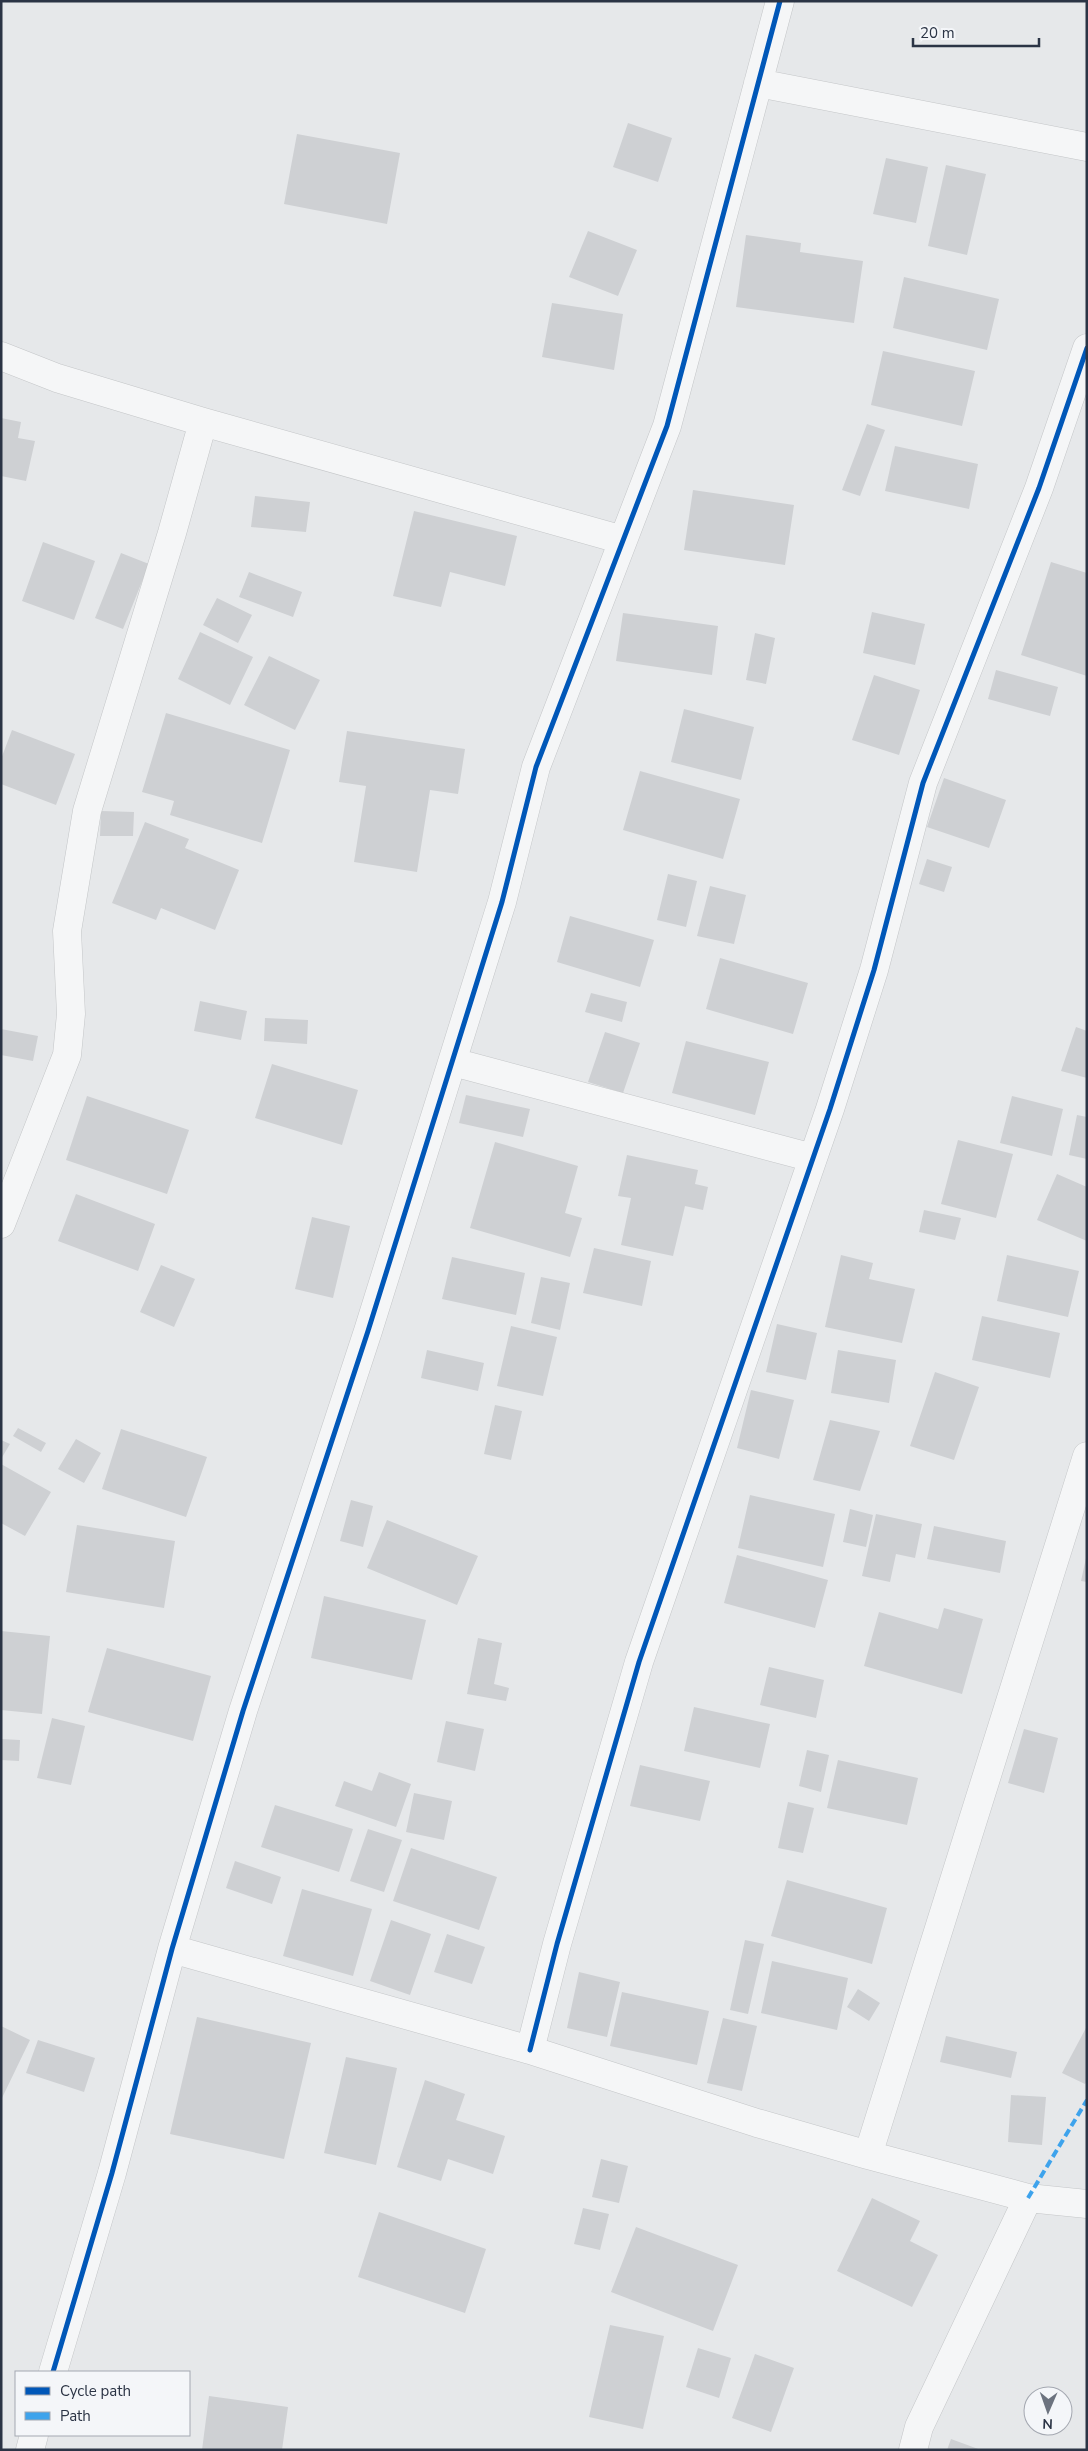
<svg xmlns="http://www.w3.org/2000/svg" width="1088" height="2451" font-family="'Nunito Sans',sans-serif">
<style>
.building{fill:#ced0d3}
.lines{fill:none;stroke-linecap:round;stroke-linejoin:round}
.minor-casing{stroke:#c4c6c8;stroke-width:29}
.minor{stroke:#f5f6f7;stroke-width:28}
.quiet{stroke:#3ea3ec;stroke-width:4;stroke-dasharray:8 4;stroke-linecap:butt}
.cycleway-casing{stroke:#f4f6f9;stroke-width:8}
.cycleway{stroke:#0057b8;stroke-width:5}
</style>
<rect width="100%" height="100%" fill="#e6e8ea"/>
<!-- building -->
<path class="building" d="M628,123L672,138L658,182L613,167Z
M297,134L400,153L387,224L284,204Z
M886,158L928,167L916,223L873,214Z
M946,165L986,174L967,255L928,246Z
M588,231L637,250L618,296L569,277Z
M746,235L801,243L800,252L863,261L854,323L736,307Z
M904,277L999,299L987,350L893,328Z
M552,303L623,314L614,370L542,357Z
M883,351L975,371L962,426L871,405Z
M1,418L21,422L18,438L35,441L26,481L1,476Z
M867,424L885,430L860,496L842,490Z
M895,446L978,464L969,509L885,491Z
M693,490L794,505L785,565L684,550Z
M255,496L310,502L306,532L251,527Z
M414,511L517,536L505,586L450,572L441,607L393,596Z
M43,542L95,561L74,620L22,601Z
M121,553L149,564L123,629L95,618Z
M1051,562L1087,573V676L1021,655Z
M249,572L302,592L293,617L239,597Z
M217,598L252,615L238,643L203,625Z
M872,612L925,624L915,665L863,653Z
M623,613L718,626L712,675L616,661Z
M200,632L253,657L230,705L178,679Z
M755,633L775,638L766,684L746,680Z
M269,656L320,680L295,730L244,705Z
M996,670L1058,687L1050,716L988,699Z
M874,675L920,690L899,755L852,740Z
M684,709L754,727L741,780L671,762Z
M166,713L290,750L262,843L170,815L174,801L142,792Z
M12,730L75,754L56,805L1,784V759Z
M347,731L465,749L458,794L430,790L417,872L354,862L366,786L339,782Z
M640,771L740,799L723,859L623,830Z
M944,778L1006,800L989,848L927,827Z
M101,811L134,812L133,836H100Z
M145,822L189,839L185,848L239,870L215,930L161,908L156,920L112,903Z
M927,859L952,867L944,892L919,884Z
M668,874L697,881L686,927L657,920Z
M710,886L746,895L734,944L697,936Z
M570,916L654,940L640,987L557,962Z
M720,958L808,983L793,1034L706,1009Z
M591,993L627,1002L622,1022L585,1012Z
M200,1001L247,1011L241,1040L194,1031Z
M265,1018L308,1020L307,1044L264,1041Z
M1076,1027L1087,1031V1078L1061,1071Z
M1,1029L38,1036L33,1061L1,1055Z
M605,1032L640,1043L623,1093L588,1082Z
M686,1041L769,1062L755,1115L672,1093Z
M272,1064L358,1090L342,1145L255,1118Z
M466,1095L530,1109L523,1137L459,1123Z
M87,1096L189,1130L167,1194L66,1160Z
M1012,1096L1063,1109L1052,1156L1000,1143Z
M1077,1115L1087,1117V1159L1069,1155Z
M958,1140L1013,1154L996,1218L941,1204Z
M495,1142L578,1166L565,1213L582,1218L570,1257L470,1228Z
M627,1155L698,1170L695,1184L708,1187L703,1210L685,1206L673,1256L621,1245L631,1198L618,1196Z
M1057,1174L1087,1187V1241L1037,1220Z
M76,1194L155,1224L138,1271L58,1241Z
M924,1210L961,1218L955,1240L919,1232Z
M312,1217L350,1226L333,1298L295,1289Z
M594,1248L651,1261L642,1306L583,1293Z
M841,1255L873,1263L869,1279L915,1289L902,1343L825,1327Z
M1007,1255L1079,1271L1068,1317L997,1301Z
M452,1257L525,1273L516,1315L442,1299Z
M161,1265L195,1279L174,1327L140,1312Z
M541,1277L570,1283L560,1330L531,1323Z
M982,1316L1060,1333L1050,1378L972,1360Z
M777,1324L817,1333L806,1380L766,1372Z
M511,1326L557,1337L543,1396L497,1386Z
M427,1350L484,1363L478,1391L421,1378Z
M838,1350L896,1360L889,1403L831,1393Z
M935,1372L979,1387L954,1460L910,1446Z
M751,1390L794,1400L779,1459L737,1448Z
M495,1405L522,1411L511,1460L484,1454Z
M830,1420L880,1431L860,1491L813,1480Z
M18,1428L46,1443L41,1452L13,1436Z
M121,1429L207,1457L186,1517L102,1489Z
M76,1439L101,1453L84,1483L58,1469Z
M1,1440L10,1444L1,1459Z
M1,1464L51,1492L25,1536L1,1523Z
M750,1495L835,1514L823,1567L738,1548Z
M351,1500L373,1506L363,1547L340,1541Z
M850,1509L873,1515L866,1547L843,1542Z
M876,1514L922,1524L915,1558L896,1554L890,1582L862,1576Z
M387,1520L478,1556L457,1605L367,1568Z
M77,1525L175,1541L164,1608L66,1592Z
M934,1526L1006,1541L1000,1573L927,1559Z
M737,1555L828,1580L815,1628L724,1603Z
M1086,1558H1087V1582L1081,1581Z
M324,1596L426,1620L412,1680L311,1658Z
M944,1608L983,1619L962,1694L864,1666L879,1612L938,1629Z
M1,1631L50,1636L42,1714L1,1710Z
M478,1638L502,1643L494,1684L509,1688L506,1701L467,1694Z
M107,1648L211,1676L193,1741L88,1712Z
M769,1667L824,1680L816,1718L760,1705Z
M694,1707L770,1724L760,1768L684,1751Z
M52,1718L85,1726L71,1785L37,1778Z
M446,1721L484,1729L475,1771L437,1762Z
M1024,1729L1058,1738L1044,1793L1008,1783Z
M1,1739L20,1740L19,1761L1,1760Z
M807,1750L829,1755L821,1792L799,1786Z
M838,1760L918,1778L907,1825L827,1808Z
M640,1765L710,1781L700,1821L630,1806Z
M379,1772L411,1784L396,1827L335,1806L344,1781L372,1791Z
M414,1793L452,1801L444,1840L406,1832Z
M788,1802L814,1808L803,1853L778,1848Z
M275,1805L353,1829L339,1872L261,1847Z
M368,1829L402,1840L384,1892L350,1881Z
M411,1848L497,1877L479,1930L393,1901Z
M235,1861L281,1877L272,1904L226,1888Z
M787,1880L887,1908L872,1964L771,1936Z
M302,1889L372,1909L353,1976L283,1956Z
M391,1920L431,1934L410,1995L370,1981Z
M447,1934L485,1947L472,1984L434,1972Z
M745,1940L764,1944L748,2014L730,2010Z
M772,1961L848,1978L837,2030L761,2013Z
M579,1972L620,1982L607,2037L567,2028Z
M858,1989L880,2003L869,2021L847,2007Z
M622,1992L709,2011L697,2065L610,2046Z
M197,2017L311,2043L284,2159L170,2134Z
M723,2018L757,2026L742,2091L707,2083Z
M1,2026L30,2040L1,2100Z
M1087,2026V2081L1085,2084L1062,2073Z
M946,2036L1017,2052L1011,2078L940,2062Z
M38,2040L95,2058L84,2092L26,2073Z
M346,2057L397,2068L376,2165L324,2153Z
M425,2080L465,2094L456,2120L505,2136L493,2174L448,2159L441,2181L397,2167Z
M1011,2095L1046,2097L1042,2145L1008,2142Z
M601,2159L628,2166L619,2203L592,2197Z
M872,2198L920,2221L910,2241L938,2255L912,2307L837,2271Z
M583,2208L609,2214L600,2250L574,2244Z
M379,2212L486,2249L465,2313L358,2277Z
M636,2227L738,2265L713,2331L611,2292Z
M610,2325L664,2336L643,2429L589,2417Z
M698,2348L731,2358L719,2398L686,2387Z
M755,2354L794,2368L771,2432L732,2418Z
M209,2396L288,2407L282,2450H202Z
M951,2439L981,2450H947Z"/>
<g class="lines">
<!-- minor casing -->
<g class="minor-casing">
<path id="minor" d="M758,83L1087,147
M1,356L57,378L203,422L623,540
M453,1062L813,1158
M1,1224L67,1055L71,1014L67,931L87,811L172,533L203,422
M172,1949L530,2050L757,2123L868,2155L1087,1456
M530,2050L557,1944L639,1662L830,1109L874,970L923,783L1039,488L1087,348
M868,2155L1028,2198L1087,2204
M53,2372L112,2173L172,1949L243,1711L368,1331L502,902L536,767L667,426L780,1
M30,2450L34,2435
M913,2450L919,2427L1028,2198"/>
</g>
<!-- minor -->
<use href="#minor" class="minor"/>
<!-- quiet -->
<path class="quiet" d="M1028,2198L1087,2100"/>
<!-- cycleway casing -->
<g class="cycleway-casing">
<path id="cycleway" d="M530,2050L557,1944L639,1662L830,1109L874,970L923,783L1039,488L1087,348
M53,2372L112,2173L172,1949L243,1711L368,1331L502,902L536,767L667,426L780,1"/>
</g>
<!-- cycleway -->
<use href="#cycleway" class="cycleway"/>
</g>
<!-- border -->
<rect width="1088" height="2451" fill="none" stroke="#2b3445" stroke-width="5"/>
<!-- legend -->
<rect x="15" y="2371" width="175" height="65" fill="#f4f6f9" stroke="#a4a8b1"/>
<rect x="25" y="2387" width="25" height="8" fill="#0057b8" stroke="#a4a8b1"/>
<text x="60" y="2396" font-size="15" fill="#2b3445">Cycle path</text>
<rect x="25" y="2412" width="25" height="8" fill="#3ea3ec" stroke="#a4a8b1"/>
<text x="60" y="2421" font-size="15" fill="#2b3445">Path</text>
<!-- north arrow -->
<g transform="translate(1048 2411) rotate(182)"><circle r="24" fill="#f4f6f9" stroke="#a4a8b1"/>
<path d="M0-4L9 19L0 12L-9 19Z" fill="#6c737f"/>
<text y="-8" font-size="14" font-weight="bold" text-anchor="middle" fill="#2b3445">N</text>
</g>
<!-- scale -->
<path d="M913 38v8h126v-8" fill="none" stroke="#2b3445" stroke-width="2.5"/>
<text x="920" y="38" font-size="15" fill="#2b3445" stroke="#f4f6f9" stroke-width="4" paint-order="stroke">20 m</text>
</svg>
